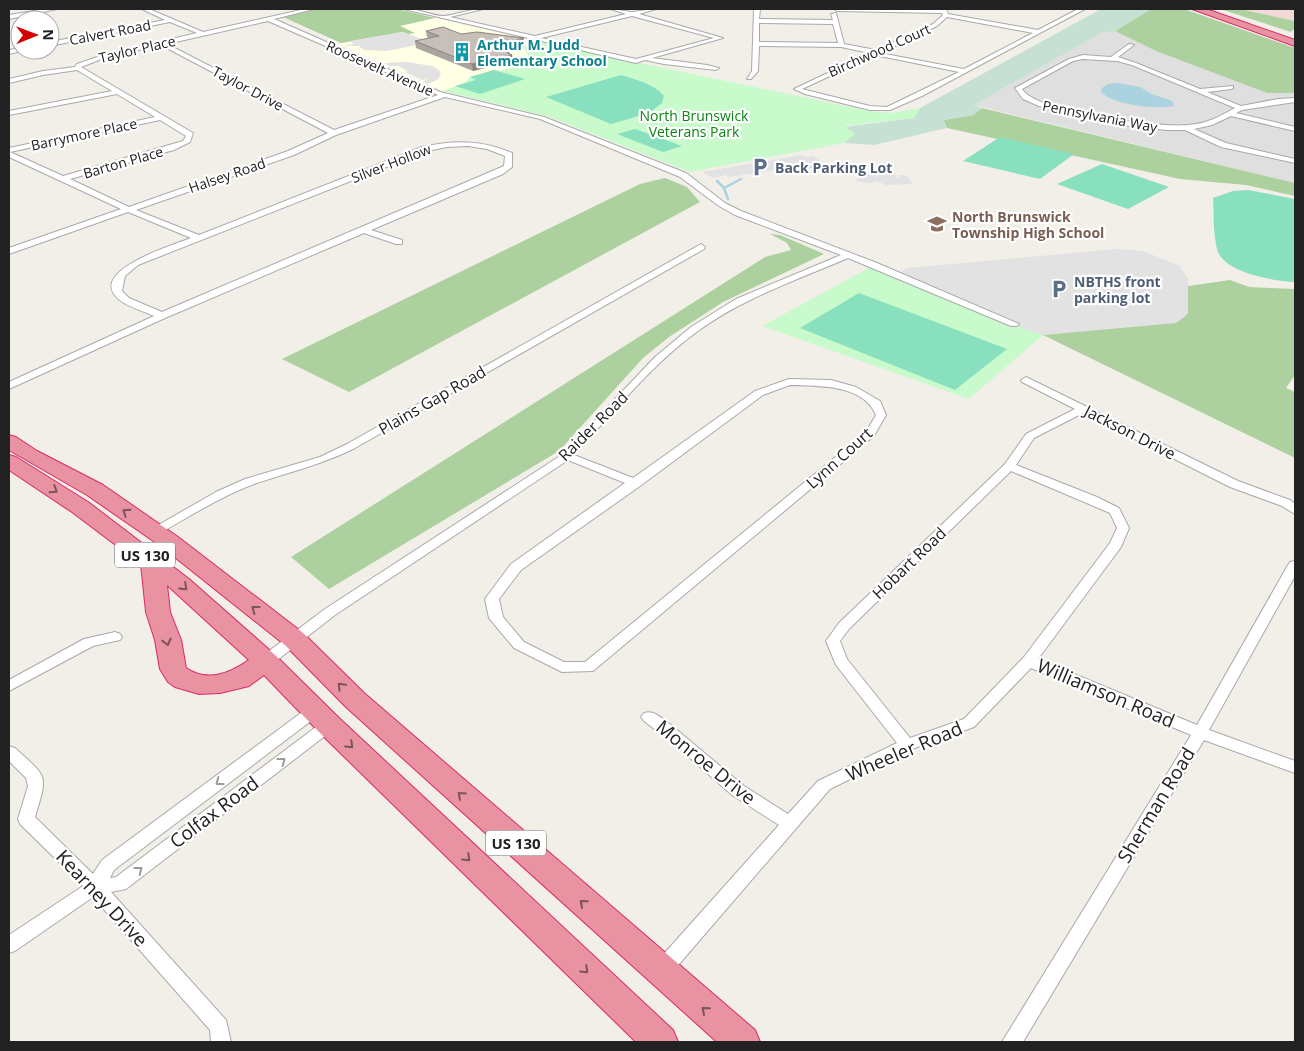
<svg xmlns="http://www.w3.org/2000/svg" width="1304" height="1051" font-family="'Open Sans',sans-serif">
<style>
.residential{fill:#e0dfdf}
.commercial{fill:#f2dad9}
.education{fill:#ffffe5}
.forest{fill:#add19e}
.wetland{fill:#c6e0d4}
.park{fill:#c8facc}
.pitch{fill:#88e0be}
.parking{fill:#e2e2e2}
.water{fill:#aad3df}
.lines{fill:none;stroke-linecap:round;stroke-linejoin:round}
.stream{stroke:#aad3df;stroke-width:2.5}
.street-casing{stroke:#a9a9a9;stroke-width:2}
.highway-casing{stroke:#dc2a67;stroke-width:2}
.street{fill:#fff;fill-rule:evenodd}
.highway{fill:#e892a2;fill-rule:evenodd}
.wall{fill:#aba49e}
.shaded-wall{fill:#8b8681}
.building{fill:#c7bfb8;stroke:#8b8681}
.oneway{stroke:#7b545c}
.oneway2{stroke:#9c9c9c}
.labels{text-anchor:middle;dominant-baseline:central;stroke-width:4.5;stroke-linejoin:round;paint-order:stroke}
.far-street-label{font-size:14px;fill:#222;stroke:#fff}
.far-culture-label{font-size:14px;font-weight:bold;fill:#0d838f;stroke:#fff;text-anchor:start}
.far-park-label{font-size:14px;fill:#0c8416;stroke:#fff}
.far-service-label{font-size:14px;font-weight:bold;fill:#4e5e75;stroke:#fff;text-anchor:start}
.far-education-label{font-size:14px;font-weight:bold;fill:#785e54;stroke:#fff;text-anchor:start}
.shield{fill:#fff;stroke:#646464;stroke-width:1}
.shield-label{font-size:15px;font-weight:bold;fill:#222}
.street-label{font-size:16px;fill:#222;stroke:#fff}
.near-street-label{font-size:19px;fill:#222;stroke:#fff}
</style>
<rect width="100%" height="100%" fill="#f2efe9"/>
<!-- residential -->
<path class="residential" d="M1104,31H1115L1156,51L1267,93H1295V183L974,105Z"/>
<!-- commercial -->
<path class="commercial" d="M1239,9H1295V21L1261,15Z"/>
<!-- education -->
<path class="education" d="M435,18L535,41L522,44L530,58L515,66L500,71L494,70L470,77L465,83L443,91L338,44L408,31L399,26Z"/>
<!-- forest -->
<path class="forest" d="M319,9H398L435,18L400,26L415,33L408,34L402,32L341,43L283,17Z
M1151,9H1184L1295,48V93H1267L1156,51L1115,31Z
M1220,9H1239L1295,21V28L1291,32Z
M982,108L1295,183V196L1246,185L1180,179L947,128L943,120L973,115Z
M665,178L687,187L700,202L349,392L282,359L640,184Z
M770,234L780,235L824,254L723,302L669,337L643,358L559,451L329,589L291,557L765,257L791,250L787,243Z
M1230,280L1249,287L1295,289V375L1286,388L1295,392V458L1043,335L1183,318L1188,286Z"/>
<!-- wetland -->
<path class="wetland" d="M1101,9H1151L1115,31L1103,32L974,105L982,108L974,115L944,120L947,128L874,145L844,143L854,134L844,127L914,118L920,108Z"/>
<!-- park -->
<path class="park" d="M535,41L869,111L890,113L920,108L914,118L844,126L855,134L844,143L690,172L547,116L443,91L465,83L470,77L494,70L500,71L515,66L530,58L522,44Z
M874,265L1043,335L969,399L762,326Z"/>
<!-- pitch -->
<path class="pitch" d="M494,70L525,79L480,94L455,86L476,80L470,77Z
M621,75C636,80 653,83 664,96L662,103L649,113L611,124L546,97Z
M635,129L682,146L663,152L617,134Z
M1000,137L1074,154L1040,179L963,161Z
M1102,164L1169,187L1128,209L1057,184Z
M1248,190L1295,199V282C1274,281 1223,273 1217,249C1213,233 1214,214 1213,198L1233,191Z
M859,293L1007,349L955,390L800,328Z"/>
<!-- parking -->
<path class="parking" d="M403,32L430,42L387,51L365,50L359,47L362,46H344L354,44L350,41Z
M407,62L432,66L439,70L441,75L437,80L428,84L423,81L428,79L422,80L405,72L408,71L398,66H389L384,63Z
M801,155L806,157L813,156L822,162L729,177L725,175L713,178L702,172Z
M865,174H895L897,178H899L898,175H905L909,178L912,184L886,185L877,181L871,183L855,181L861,176L866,177Z
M1116,249L1143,251L1180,266L1188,279V313L1183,318L1176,323L1043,335L1027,330L895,274L908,268Z"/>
<!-- water -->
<path class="water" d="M1118,83L1140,87L1152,94L1172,101L1174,106C1157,110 1113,105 1101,92L1102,88L1108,84Z"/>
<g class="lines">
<!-- stream -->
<path class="stream" d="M807,167L822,166L836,170
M717,181L724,188
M728,199L724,188L741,179"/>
<!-- street casing -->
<g class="street-casing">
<path id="street" d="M46,9H57L9,19V15Z
M142,9H149L203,32L305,9H314L274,19L440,92L544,117L686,173L725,203L741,211L877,263L1019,324L1017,326H1011L848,258C797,280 743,298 698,331C653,363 612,414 574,455L633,478L755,391L789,379L831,380L856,387L880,401L886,415L874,436L593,671L562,672L514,648L489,618L485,599L511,564L625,483L568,460L335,615L271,665H261L259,661L261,657L325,609L563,454L655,357L691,327L736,299L841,255L735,215L719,206L680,177L540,119L445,97L336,135L294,155L136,210L199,235L422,147C454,140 482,140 512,153V167L503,174L371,230L402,240V244H396L364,233L165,318L9,389V382L154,316C142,310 122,306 114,294C96,268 176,244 191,238L128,212L9,254V248L121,209L9,157V148L155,117L117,94L9,115V111L112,91L77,70L43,75L9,83V79L43,71L75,67L77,64L103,55L197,33L170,22L50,46V42L165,20ZM268,21L436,94L438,95L334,130L167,44ZM161,45L328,133L288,151L129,207L70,179L174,150L190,142L193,133L81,67L107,57ZM160,120L186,136L183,141L63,176L10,152ZM468,146L487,149L505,156L504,166L162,312L129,298L122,291L125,276L138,265L427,151L447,147ZM790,385C819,386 863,384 876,415L866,432L585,662H564L524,642L503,617L499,599L521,570L640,486L763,395Z
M404,9C418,8 431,16 444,16C456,15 469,9 483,9L450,17L535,36L626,14L611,9L632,12L656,9L639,14L723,38L652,58L707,65L719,68L716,70L664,64L645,60L636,63ZM632,16L714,38L636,59L541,38Z
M754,9H760L759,19L833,20L831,14L836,13L844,44L876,50L933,24L943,15L942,13L837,11L834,9H946L948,14L1038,30L1078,9H1085L922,96L890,110H870L805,94L794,89L870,53L841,47L759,46L758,71L751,79H747L752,71ZM947,17L1033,33L964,69L880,53L937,26ZM759,23L833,24L838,43L759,42ZM875,55L959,72L887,107L870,106L802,89Z
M1129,44L1134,45L1118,57L1136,63L1200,89L1233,86V88L1231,89L1207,92L1241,106L1278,99L1295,98V102L1242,110L1236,113L1295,127V131L1231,116L1212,125L1194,129L1226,143L1295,159V163L1221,147L1185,130H1167L1123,125L1039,106L1023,99L1015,88L1069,59L1083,55L1111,57ZM1083,59L1117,61L1132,65L1235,108C1219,117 1206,124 1188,125C1159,128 1036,113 1022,89L1073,61Z
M20,48L22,51L9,54V50Z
M701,244L705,247L704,249L355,448C321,465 289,472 254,484C221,496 189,517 158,534H150L148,531L216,492L245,479L320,457L347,444Z
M1026,377L1238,481L1290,500L1295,504V514L1282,506L1230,487L1083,413L1034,438L1016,465L1097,497L1119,508L1129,528L1121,547L1038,659L1197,725L1288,565L1290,562L1295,561V576L1209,730L1295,761V773L1204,740L1023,1042H1002L1191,735L1031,668L974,727L912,749L830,789L668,977L661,979L654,977L652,971L654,965L779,825L732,795L675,745L644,721L641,717L644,713C653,710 658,716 665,720L744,786L788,814L818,781L897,743L836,665L826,641L839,623L1005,464L1026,434L1075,409L1022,382L1021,380ZM1011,471L1110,513L1117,528L1110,543L1024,657L964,719L910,738L847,659L840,641L849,629Z
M115,632L120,634L122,637L120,640L93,646L9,691V680L84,639Z
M314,706L319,707L322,711L319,715L114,870L110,878L116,877L324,721L329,719L334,721L337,725L334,729L126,889L111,892L226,1020L231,1042H211L210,1030L93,897L15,951L9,953V935L83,886L20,824L18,819L28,786L26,778L9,761V746L15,748C48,778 48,774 35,817L93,874L102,860L309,707Z"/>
</g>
<!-- highway casing -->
<g class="highway-casing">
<path id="highway" d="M1192,9H1206L1295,40V46Z
M9,435L16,437L37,451L103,485L178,537L303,633L364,693L755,1030L760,1042H717L346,707L285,645L162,547L87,495L9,450Z
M9,455L16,457L88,502L189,579L275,655L339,718L673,1030L678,1042H636L319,732L264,675L249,686L220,693L199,694L175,687L168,682L160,669L155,640L146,612L141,564L72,512L9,470ZM167,585L249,660C230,673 208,683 186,668L181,640L170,612Z"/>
</g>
<!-- street -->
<use href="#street" class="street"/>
<!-- highway -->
<use href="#highway" class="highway"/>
</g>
<!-- wall -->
<path class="wall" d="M426,31L461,34L524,38V44L504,50L512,55L513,61L473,71L416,48L415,41L429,38L427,37Z"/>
<!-- shaded-wall -->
<path class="shaded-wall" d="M524,38V44L495,52L494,46Z
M509,52L510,55H512L513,61L473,71L472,64Z"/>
<!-- building -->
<path class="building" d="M443,27L461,34L477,32L524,38L494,46L509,52H506L512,55L472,64L415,41L439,36L426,31Z"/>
<!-- one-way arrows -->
<defs><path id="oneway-chevron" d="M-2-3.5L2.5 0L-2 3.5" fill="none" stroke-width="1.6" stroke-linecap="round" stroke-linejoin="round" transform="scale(1.25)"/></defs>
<g class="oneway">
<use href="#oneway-chevron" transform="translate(54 490) rotate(33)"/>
<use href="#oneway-chevron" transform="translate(126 512) rotate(-145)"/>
<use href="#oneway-chevron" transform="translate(184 587) rotate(43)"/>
<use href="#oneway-chevron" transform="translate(255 609) rotate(-143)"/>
<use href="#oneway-chevron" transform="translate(167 642) rotate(76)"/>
<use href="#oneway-chevron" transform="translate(341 686) rotate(-134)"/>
<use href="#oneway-chevron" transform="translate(350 745) rotate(44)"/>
<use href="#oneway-chevron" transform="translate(461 795) rotate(-138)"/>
<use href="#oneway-chevron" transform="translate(467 858) rotate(44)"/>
<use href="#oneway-chevron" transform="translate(583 903) rotate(-139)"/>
<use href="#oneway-chevron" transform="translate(585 970) rotate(44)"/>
<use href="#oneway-chevron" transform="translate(705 1010) rotate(-139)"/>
</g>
<g class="oneway2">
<use href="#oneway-chevron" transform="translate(282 761) rotate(-37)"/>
<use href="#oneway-chevron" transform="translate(219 782) rotate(143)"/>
<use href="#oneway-chevron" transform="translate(139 870) rotate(-37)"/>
</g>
<!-- icons -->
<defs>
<g id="building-bare" transform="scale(1.5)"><path d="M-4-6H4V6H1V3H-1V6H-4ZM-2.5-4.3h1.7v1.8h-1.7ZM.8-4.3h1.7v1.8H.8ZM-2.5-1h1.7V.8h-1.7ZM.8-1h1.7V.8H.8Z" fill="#0f9aa8" stroke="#fff" stroke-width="2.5" paint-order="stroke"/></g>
<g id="parking-bare" transform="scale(1.5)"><path d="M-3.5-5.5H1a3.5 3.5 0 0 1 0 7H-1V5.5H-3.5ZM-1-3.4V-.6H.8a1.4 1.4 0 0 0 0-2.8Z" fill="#5c6f8a" stroke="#fff" stroke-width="2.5" paint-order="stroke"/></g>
<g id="school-bare" transform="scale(1.5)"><path d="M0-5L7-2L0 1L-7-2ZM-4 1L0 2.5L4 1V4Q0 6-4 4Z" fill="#8d6e63" stroke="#fff" stroke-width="2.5" paint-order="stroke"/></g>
</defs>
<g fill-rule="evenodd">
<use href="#building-bare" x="462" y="52"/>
<use href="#parking-bare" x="760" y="167"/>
<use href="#school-bare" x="937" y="224"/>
<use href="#parking-bare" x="1059" y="289"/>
</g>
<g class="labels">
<!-- far-street labels -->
<g class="far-street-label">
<text transform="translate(110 32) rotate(-11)">Calvert Road</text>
<text transform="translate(137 49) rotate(-13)">Taylor Place</text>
<text transform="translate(879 50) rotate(-24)">Birchwood Court</text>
<text transform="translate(380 68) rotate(24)">Roosevelt Avenue</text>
<text transform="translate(248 88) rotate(28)">Taylor Drive</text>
<text transform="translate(1100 116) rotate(11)">Pennsylvania Way</text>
<text transform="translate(84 134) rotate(-12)">Barrymore Place</text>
<text transform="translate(123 162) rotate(-16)">Barton Place</text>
<text transform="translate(391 163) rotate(-21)">Silver Hollow</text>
<text transform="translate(227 175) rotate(-19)">Halsey Road</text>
</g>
<!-- far-culture labels -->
<g class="far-culture-label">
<text x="477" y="44">Arthur M. Judd<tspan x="477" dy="16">Elementary School</tspan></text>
</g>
<!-- far-park labels -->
<g class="far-park-label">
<text x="694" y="115">North Brunswick<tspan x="694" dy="16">Veterans Park</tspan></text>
</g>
<!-- far-service labels -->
<g class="far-service-label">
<text x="775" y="167">Back Parking Lot</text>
<text x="1074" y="281">NBTHS front<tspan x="1074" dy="16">parking lot</tspan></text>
</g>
<!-- far-education labels -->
<g class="far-education-label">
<text x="952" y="216">North Brunswick<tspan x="952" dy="16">Township High School</tspan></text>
</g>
<!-- shield labels -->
<g class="shield">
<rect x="115" y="542.5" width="60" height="25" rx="4"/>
<rect x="486" y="830.5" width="60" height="25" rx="4"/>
</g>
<g class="shield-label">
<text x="145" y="555">US 130</text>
<text x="516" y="843">US 130</text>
</g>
<!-- street labels -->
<g class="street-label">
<text transform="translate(432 400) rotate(-30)">Plains Gap Road</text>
<text transform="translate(593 426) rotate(-45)">Raider Road</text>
<text transform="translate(1130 432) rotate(27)">Jackson Drive</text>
<text transform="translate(839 458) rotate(-42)">Lynn Court</text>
<text transform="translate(909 563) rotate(-44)">Hobart Road</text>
</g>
<!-- near-street labels -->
<g class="near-street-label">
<text transform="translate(1106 693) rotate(23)">Williamson Road</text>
<text transform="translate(904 751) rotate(-23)">Wheeler Road</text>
<text transform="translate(706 762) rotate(39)">Monroe Drive</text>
<text transform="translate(1156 805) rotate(-59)">Sherman Road</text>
<text transform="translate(214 812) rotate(-37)">Colfax Road</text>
<text transform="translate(102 898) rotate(47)">Kearney Drive</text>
</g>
</g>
<!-- border -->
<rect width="1304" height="1051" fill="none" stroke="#222222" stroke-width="20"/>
<!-- north arrow -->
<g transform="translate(35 35) rotate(89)"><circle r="24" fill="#ffffff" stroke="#a7a7a7"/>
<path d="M0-4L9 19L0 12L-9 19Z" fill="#d40000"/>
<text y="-8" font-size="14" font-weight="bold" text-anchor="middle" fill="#222222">N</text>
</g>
</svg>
